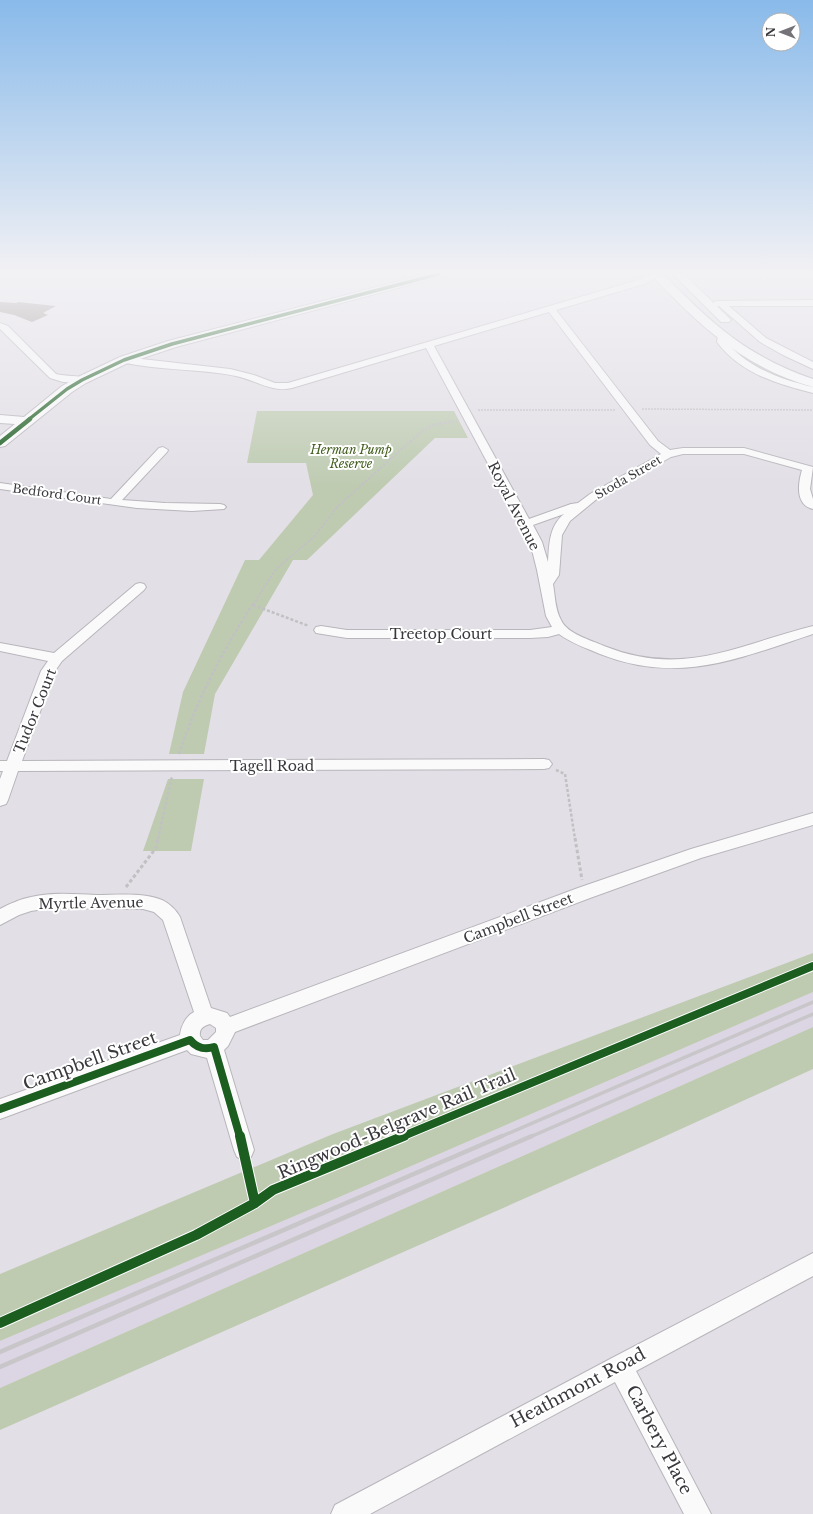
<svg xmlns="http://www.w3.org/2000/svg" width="813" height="1514" font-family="'Libre Baskerville',serif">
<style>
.built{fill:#dcd5e3}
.green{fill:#becbb1}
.building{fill:#897f7e}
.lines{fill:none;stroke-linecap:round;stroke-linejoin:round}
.minor-casing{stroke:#b8b5bb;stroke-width:2}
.major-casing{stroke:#b8b5bb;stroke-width:2}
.path-far3{stroke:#c1c0c3;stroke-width:1.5;stroke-dasharray:2 1;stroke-linecap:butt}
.path-far2{stroke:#c1c0c3;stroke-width:2;stroke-dasharray:2.5 1.5;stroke-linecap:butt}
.path-far1{stroke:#c1c0c3;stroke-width:2.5;stroke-dasharray:3 2;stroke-linecap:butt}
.path{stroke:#c1c0c3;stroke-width:3;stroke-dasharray:3.5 2.5;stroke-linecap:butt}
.minor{fill:#fbfafb;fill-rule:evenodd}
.major{fill:#fbfafb;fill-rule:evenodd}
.rail-far1{stroke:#c8c6c8;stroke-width:3.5}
.rail{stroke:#c8c6c8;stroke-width:4.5}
.cycleway-far3-casing{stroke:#fff;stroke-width:5}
.cycleway-far2-casing{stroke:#fff;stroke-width:6}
.cycleway-far1-casing{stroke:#fff;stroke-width:10}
.cycleway-casing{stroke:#fff;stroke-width:12}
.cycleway-far3{stroke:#1b5e20;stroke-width:3.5}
.cycleway-far2{stroke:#1b5e20;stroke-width:4.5}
.cycleway-far1{stroke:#1b5e20;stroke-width:8}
.cycleway{stroke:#1b5e20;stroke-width:10}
.labels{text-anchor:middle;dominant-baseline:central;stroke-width:4;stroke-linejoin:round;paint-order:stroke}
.far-park-label{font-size:12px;font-style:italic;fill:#425d1e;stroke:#fff}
.far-street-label{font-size:12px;fill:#3a383d;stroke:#fff}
.street-label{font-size:14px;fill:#3a383d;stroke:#fff}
.near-street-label{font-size:17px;fill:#3a383d;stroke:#fff}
</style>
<rect width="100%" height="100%" fill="#e2dfe6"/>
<!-- built -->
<path class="built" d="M813,992V1027L0,1388V1341L358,1189Z"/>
<!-- green -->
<path class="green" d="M257,411H454L468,438H435L307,560H293L215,694L204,754H169L183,692L245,560H259L313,495L306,463H247Z
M168,779H204L191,851H143Z
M813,953V992L358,1189L0,1341V1274L333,1134Z
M813,1027V1069L648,1144L0,1430V1388Z"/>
<!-- building -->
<path class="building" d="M0,302L16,303L18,302L56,306L43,313L48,315L32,322L14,315L0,312Z"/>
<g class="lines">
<!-- minor casing -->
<g class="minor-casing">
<path id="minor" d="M653,274L662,275L644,284L556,310L658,441L670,450L683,448H744L813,467L810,489L813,499V509C795,505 798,483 802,470L744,454H683L671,457L598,498L570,521L562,535L559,575L553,584C555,595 555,610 561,620C567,634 591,640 604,646C684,678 737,645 813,626V634C737,659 679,685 600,654C586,648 571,643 559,634L548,637L530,638H347L316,633L314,630L316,627L321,626L347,630H530L552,627L546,616L537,570L530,542L426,348L292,388C273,393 255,380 236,376C198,368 159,371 121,362L119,360L124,357L230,369L254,375L275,383H288L638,280ZM549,312L650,445L661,454L590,494L578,503L571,504L529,519L434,346ZM564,514C549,526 549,545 548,562L542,542L533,525Z
M813,300V306H729L766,338L813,362V369L783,355L760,342L719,306H713L712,304L716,301Z
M0,323L8,326L56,374C65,377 80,374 87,380L82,383L63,382L50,378L0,329Z
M722,333L726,336V342L728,344C751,369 781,379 813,387V393C777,384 740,373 717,342L718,336Z
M163,447L168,450L167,452L122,500L165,503L220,504L224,505L226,507L224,509L192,511L137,508L0,489V483L111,499L159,448Z
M140,583L144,584L146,587L144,590L62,661L55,671L22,761L544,759L549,760L552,764L549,768L544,769L18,771L8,800L6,804L0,806V779L3,771H0V761H7L41,671L48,661L0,651V643L54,653L136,584Z
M813,813V825L701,858L590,898L235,1032L228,1046L224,1050L254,1150L251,1157L244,1160L237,1157L234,1150L207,1058L191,1054L187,1050L0,1119V1099L180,1035C181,1026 186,1016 194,1012L163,920L154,912L143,909L50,908L31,911L19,915L0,925V909C9,904 21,899 31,897C52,892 74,894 96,895C117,895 142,892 162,900C170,904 176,910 180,917L211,1008L227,1013L230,1017L578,888L691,849ZM210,1024L216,1028V1032L208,1040H203L200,1036C199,1029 203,1026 210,1024Z
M813,1253V1276L636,1371L711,1514H684L615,1382L370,1514H331L335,1505L612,1358Z"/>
</g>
<!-- major casing -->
<g class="major-casing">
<path id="major" d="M427,274H444L443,276L176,347L128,363L86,383L72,392L5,446L0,447V436L15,424L0,423V415L24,417L62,386L78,377L120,357L168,341Z
M652,274H663C711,323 746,356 813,379V387C759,373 713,338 675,299C667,291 658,283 652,274Z
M673,274H684L729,318L731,320L729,322H721Z"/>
</g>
<!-- path-far3 -->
<path class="path-far3" d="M642,409L813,410
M478,410H615"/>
<!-- path-far2 -->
<path class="path-far2" d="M253,605L276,569L315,536L337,507L423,430L437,424L457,421"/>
<!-- path-far1 -->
<path class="path-far1" d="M253,605L309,626
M179,754C197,700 222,651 253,604
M556,770L565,774L575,839
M158,839L172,776"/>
<!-- path -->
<path class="path" d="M575,838L582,880
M126,887L156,848L158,838"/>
<!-- minor -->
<use href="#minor" class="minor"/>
<!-- major -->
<use href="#major" class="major"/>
<!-- rail-far1 -->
<path class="rail-far1" d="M500,1137L813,1002
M530,1137L813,1014"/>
<!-- rail -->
<path class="rail" d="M0,1352L502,1136
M0,1367L532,1136"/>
<!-- cycleway-far3 casing -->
<g class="cycleway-far3-casing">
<path id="cycleway-far3" d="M28,420L67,389L82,380L124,360L172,344L439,274"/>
</g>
<!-- cycleway-far2 casing -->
<g class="cycleway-far2-casing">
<path id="cycleway-far2" d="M0,443L30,419"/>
</g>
<!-- cycleway-far1 casing -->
<g class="cycleway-far1-casing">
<path id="cycleway-far1" d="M0,1109L190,1040C197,1048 204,1050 214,1047L240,1137
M401,1137L813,966"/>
</g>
<!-- cycleway casing -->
<g class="cycleway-casing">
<path id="cycleway" d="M240,1136L255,1203
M0,1323L196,1235L255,1203L273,1190L404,1136"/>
</g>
<!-- cycleway-far3 -->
<use href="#cycleway-far3" class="cycleway-far3"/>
<!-- cycleway-far2 -->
<use href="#cycleway-far2" class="cycleway-far2"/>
<!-- cycleway-far1 -->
<use href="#cycleway-far1" class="cycleway-far1"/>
<!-- cycleway -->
<use href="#cycleway" class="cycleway"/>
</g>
<!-- sky -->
<linearGradient id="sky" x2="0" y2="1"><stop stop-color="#89baea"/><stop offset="0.56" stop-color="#f2f1f4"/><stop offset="1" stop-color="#f2f1f4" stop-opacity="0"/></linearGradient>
<rect width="813" height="486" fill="url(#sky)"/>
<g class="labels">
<!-- far-park labels -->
<g class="far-park-label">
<text x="351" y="449">Herman Pump<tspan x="351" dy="14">Reserve</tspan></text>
</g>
<!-- far-street labels -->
<g class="far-street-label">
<text transform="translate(628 477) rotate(-30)">Stoda Street</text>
<text transform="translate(57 494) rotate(8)">Bedford Court</text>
</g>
<!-- street labels -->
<g class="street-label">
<text transform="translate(514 506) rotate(63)">Royal Avenue</text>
<text x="441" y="634">Treetop Court</text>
<text transform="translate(35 711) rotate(-68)">Tudor Court</text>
<text x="272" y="766">Tagell Road</text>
<text transform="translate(91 903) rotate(-1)">Myrtle Avenue</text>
<text transform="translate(518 918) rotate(-21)">Campbell Street</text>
</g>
<!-- near-street labels -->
<g class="near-street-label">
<text transform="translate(90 1061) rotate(-20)">Campbell Street</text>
<text transform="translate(397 1124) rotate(-23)">Ringwood-Belgrave Rail Trail</text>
<text transform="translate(578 1388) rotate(-28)">Heathmont Road</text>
<text transform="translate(659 1440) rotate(62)">Carbery Place</text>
</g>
</g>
<!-- north arrow -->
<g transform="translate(781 32) rotate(270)"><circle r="19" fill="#ffffff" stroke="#b0afb1"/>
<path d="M0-3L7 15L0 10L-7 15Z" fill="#757278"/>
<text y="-6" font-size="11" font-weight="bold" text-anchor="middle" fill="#3a383d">N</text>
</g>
</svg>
